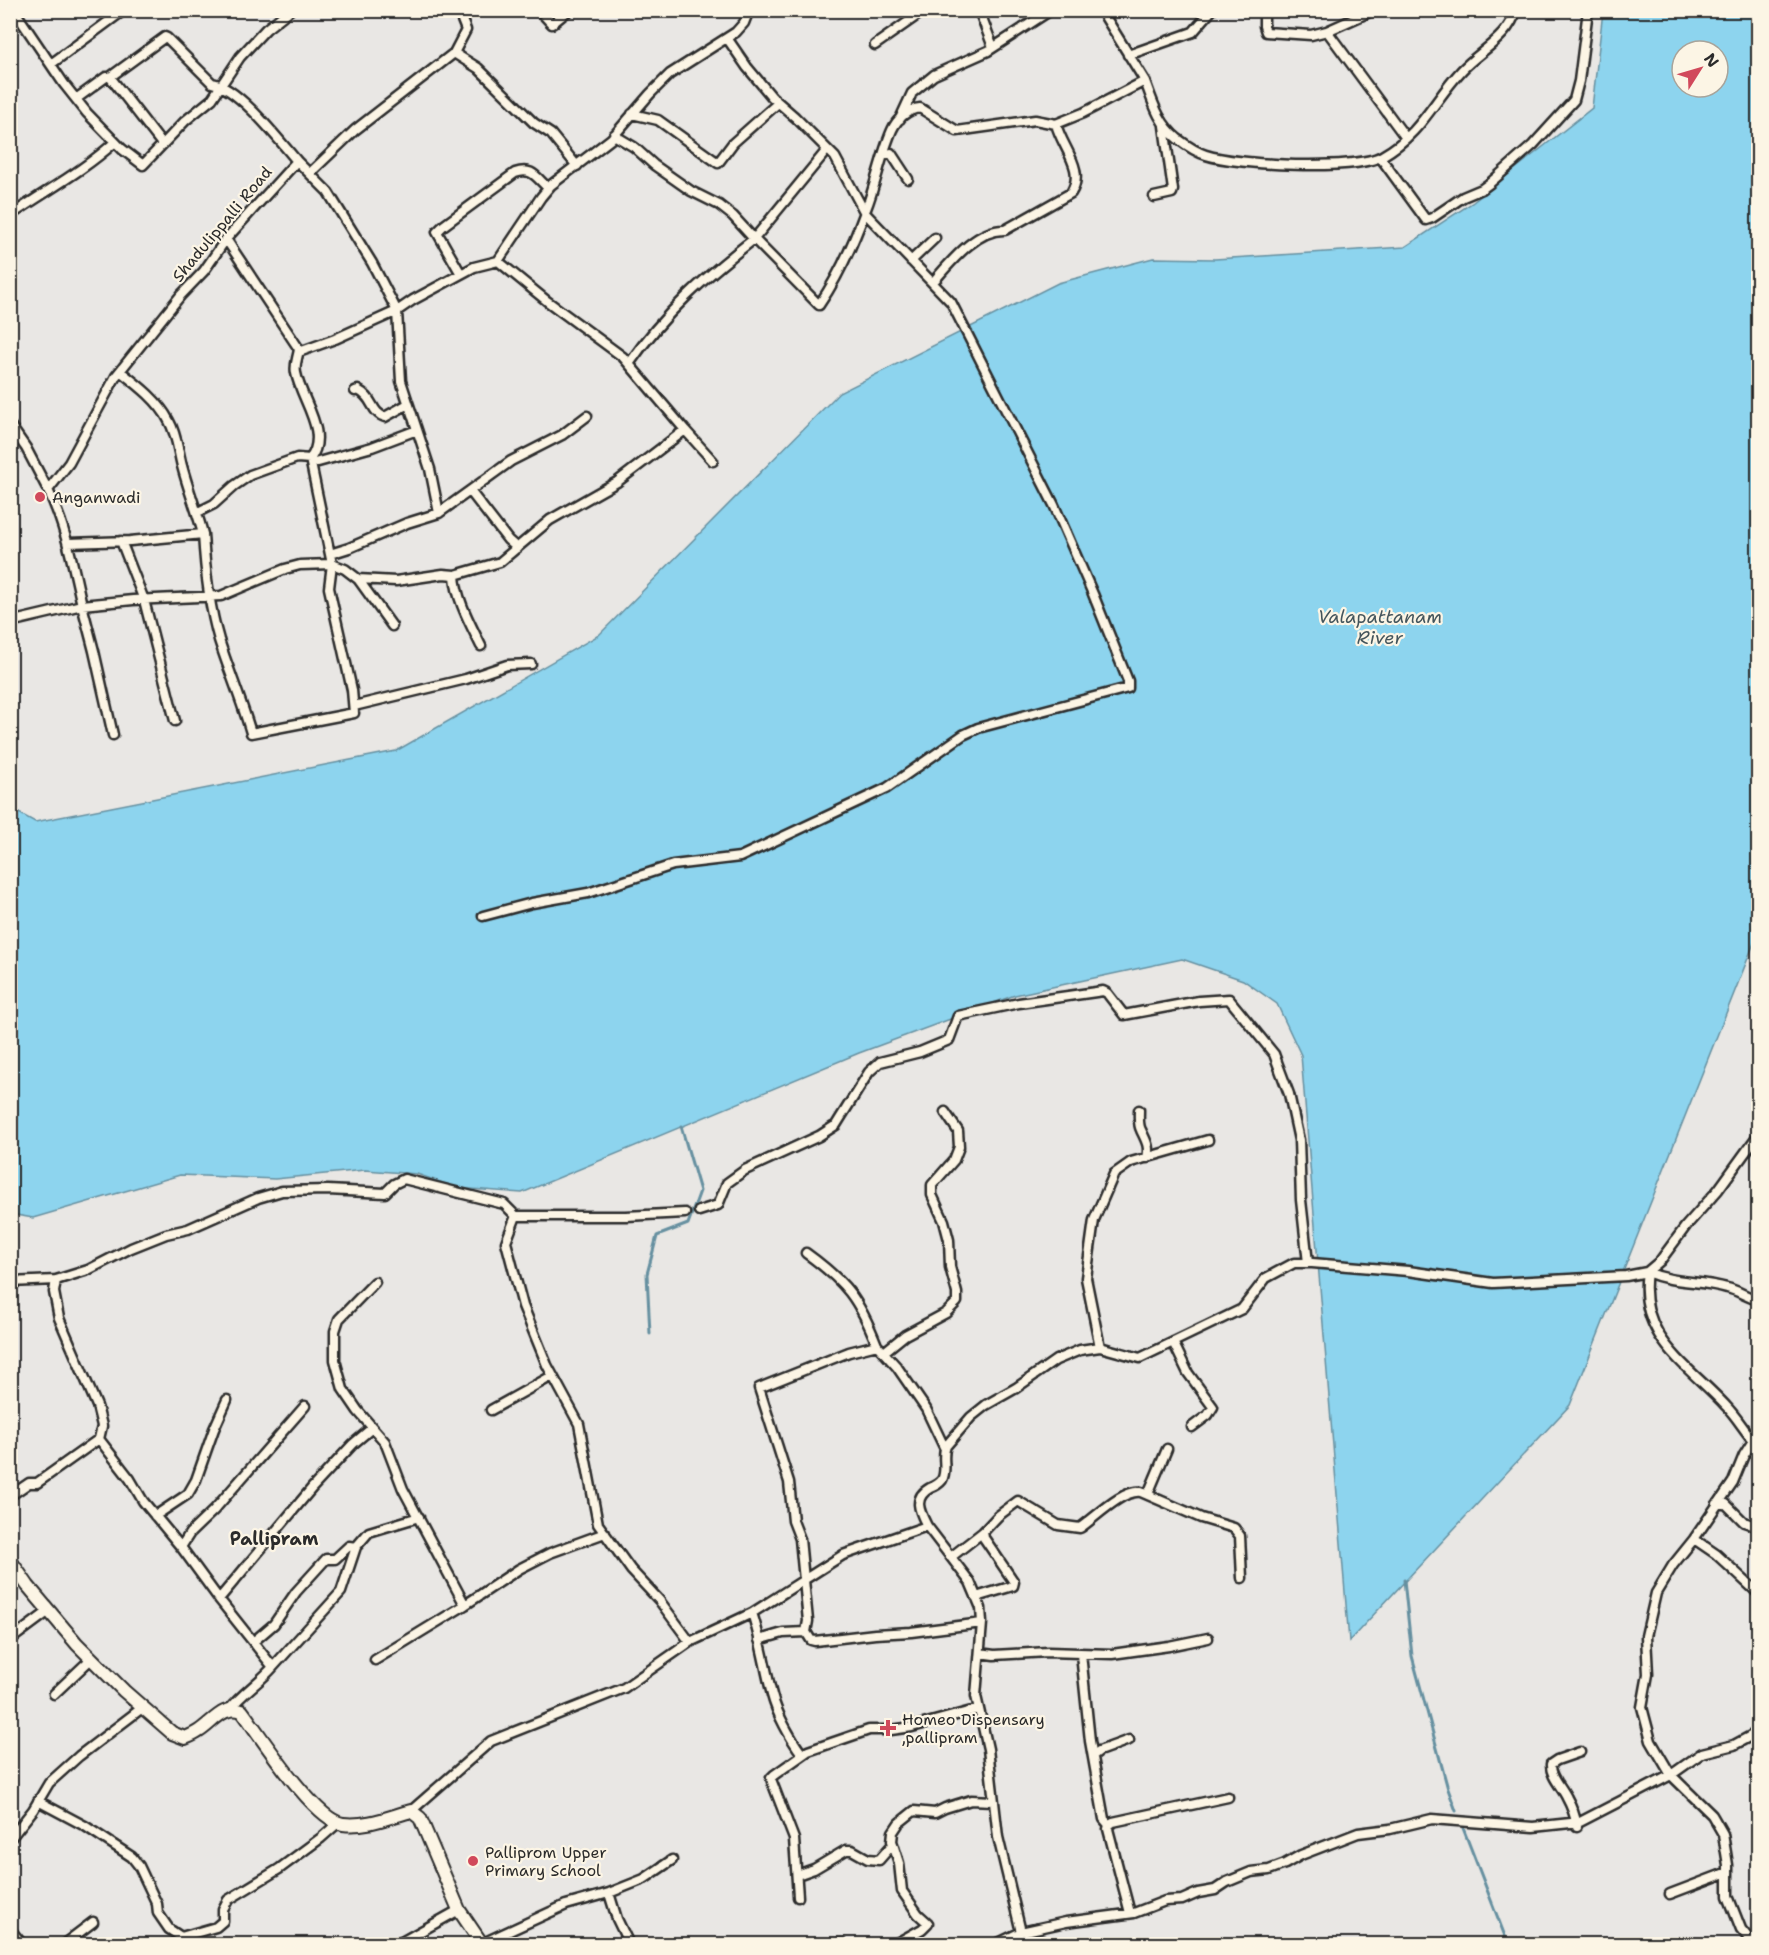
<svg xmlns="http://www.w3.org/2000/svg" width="1769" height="1955" font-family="'Shantell Sans',sans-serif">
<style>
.water{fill:#8dd4ee;stroke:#6690a0;stroke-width:1.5;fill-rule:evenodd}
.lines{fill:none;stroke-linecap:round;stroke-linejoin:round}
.stream{stroke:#6690a0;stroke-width:3}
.minor-casing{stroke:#2b2b2b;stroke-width:13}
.secondary-casing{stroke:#2b2b2b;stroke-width:16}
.minor{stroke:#fcf5e5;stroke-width:8}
.secondary{stroke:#fcf5e5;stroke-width:12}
.poi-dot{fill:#d1495b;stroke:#fcf5e5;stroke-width:2}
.labels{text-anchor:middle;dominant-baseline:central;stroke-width:4.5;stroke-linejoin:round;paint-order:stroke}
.street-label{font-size:16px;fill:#2b2b2b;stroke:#fcf5e5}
.poi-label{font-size:16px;fill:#2b2b2b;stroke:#fcf5e5;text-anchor:start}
.water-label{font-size:18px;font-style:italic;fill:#44555c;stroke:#fcf5e5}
.neighbourhood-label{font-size:18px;font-weight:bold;fill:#2b2b2b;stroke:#fcf5e5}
</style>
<rect width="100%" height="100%" fill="#e9e7e4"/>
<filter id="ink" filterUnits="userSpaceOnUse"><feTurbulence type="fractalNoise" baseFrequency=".0167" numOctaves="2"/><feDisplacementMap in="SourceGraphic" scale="12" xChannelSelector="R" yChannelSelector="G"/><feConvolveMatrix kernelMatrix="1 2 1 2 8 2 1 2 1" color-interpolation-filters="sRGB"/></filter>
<g filter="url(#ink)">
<!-- water -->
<path class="water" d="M1603,11H1758V933L1570,1405L1349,1641L1301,1055L1277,1004L1243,980L1182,959L1015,995L859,1053L522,1193L457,1188L417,1174L365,1170L275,1179L180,1175L33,1218L11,1214L10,808L35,822L396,751L599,635L839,393L1058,283L1153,258L1215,259L1405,247L1472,203L1592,108ZM1682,51H1718V87H1682Z"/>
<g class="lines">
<!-- stream -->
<path class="stream" d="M650,1334L647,1274L657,1236L688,1224L700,1191L681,1126
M1404,1580L1412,1656L1448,1789L1456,1811
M1463,1828L1508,1944"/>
<!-- minor casing -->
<g class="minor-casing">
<path id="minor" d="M14,10L64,84L87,113L122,149L143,165L185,121L212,99L240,57L266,29L290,10
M539,10L552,24L569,10
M979,10L993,47
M1101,10L1145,81
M1264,10V26L1266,32L1311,35L1327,31L1406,138
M1327,31L1374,10
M875,45L925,10
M454,53L466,30L458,10
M1128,55L1193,32L1212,10
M51,64L124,10
M110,77L162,144
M76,99L106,77H110L165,37L167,38L212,83C239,88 278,139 297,161
M632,114L658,120L718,163L733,143L778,103
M900,119L912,93L934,75L988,51L1051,10
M614,135L634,147L654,165L691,191L719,205L733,216L754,239C705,277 665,312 629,364
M827,150L754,239L819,305C839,276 854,242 866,209C876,184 881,155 892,130C897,119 908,109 920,108L957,131L1035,120L1056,124L1083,113L1145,81C1153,103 1159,124 1178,139C1186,145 1196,152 1206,155C1236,165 1355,171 1382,156C1422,133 1433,101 1462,70C1481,50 1509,37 1516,10
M884,155L891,153L908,179
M1380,157L1426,220L1432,218L1463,197L1482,189L1490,183L1533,145L1574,100L1579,81L1588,10
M310,173L355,130L454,53L478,68L534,123L551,134L577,166
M1154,197L1172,193L1173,190L1164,126
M10,220L14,213C49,189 83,171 115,142
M226,239L299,349C298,358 294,364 296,373C301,400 330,433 310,459L332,564L345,569L358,579L396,581L443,574L455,575L500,562L550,520L617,482L685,430L623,357L547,301L498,261
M911,261L935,238
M461,274L437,232L443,226L515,173C532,167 536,177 548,188
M933,282C950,263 976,229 1005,230L1071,193C1086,169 1062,148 1056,124
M299,352L335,339L397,311L401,381L430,469L439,513
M120,371C138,385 159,401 169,421C177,435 178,451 182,466C188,489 197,511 203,534
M355,391L358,390C374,398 371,413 385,417L408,404
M10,425L26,448L48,490L69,463L116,376L181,295L204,271L226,239L297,161L328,192L372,263L397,311L413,300L474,267L498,261L541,197L551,185L611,139L650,94L670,74L736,32L744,23L749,10
M685,430L713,461
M311,464L372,447L417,430
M470,491L508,540L517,548
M198,512L214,504L234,486L250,475L297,458L310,459
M121,541L144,600L175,721
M68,543L130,541L203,534C205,569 209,606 219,640C229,671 242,702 251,733L354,713L352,690L329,588L332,564L300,565L285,569L221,596L133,600L82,605L94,651L113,735
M330,554L349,548L407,523L439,513L511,461L562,435L587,416
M455,575C456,599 471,625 481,646
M358,579L392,626
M10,622L82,605C73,566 66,527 48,490
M354,706L466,679L507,665L531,664
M483,916L532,903L588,893L673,865L740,857L887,788L963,735L978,728L1128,688V681L1093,594L1054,505L951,302L865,213L835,157L795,117L772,97L747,67L727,38
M1139,1110C1139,1116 1138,1125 1141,1130C1146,1141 1150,1146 1147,1158
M699,1211L718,1205L727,1183L745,1170L819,1136L836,1125L869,1072L880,1062L920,1052L949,1040L958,1016L1019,1003L1103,991L1107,993L1124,1015L1199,1001L1229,999L1274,1054L1289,1094L1299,1140L1301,1200L1308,1263
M516,1216L506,1242L523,1306L547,1365L579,1424L598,1524L631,1570L659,1600L690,1642
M806,1253C846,1282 859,1299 877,1345
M56,1280L54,1292L59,1318L97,1406L102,1426L99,1439
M10,1282L56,1280L88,1270L131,1248L166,1234L188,1229L258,1198L282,1191L328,1190L385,1193L394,1184L404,1179L504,1204L516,1216H626L685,1213
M375,1282L339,1319L335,1331V1360L343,1389L358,1411L385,1442L403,1489L465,1605
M1758,1300C1747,1297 1737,1290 1727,1288C1700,1280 1675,1284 1647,1272C1637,1337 1687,1364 1726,1406C1738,1418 1746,1434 1758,1446
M1173,1342L1188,1373L1213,1407L1208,1415L1192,1427
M1100,1347L1086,1278L1094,1220L1114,1174L1131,1162L1208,1140
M884,1352L905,1335L946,1313L957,1302V1293L950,1267L949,1240L944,1221L932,1195V1185L954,1160L959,1147L958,1131L945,1112
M491,1410L552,1376
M945,1449L926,1409L897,1367L877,1345L849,1352L759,1388L789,1482L793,1521L800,1539L808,1621L806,1632L811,1640L815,1641L875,1634L911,1632L982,1623
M1148,1494L1167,1449
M10,1496L29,1483H37L99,1439L130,1479L143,1501L181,1547L219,1599L273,1667C259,1683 242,1693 229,1710
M1717,1504H1726L1744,1522L1758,1527
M155,1516L188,1494L196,1480L214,1429L227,1400
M927,1526C920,1512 912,1498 930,1488C935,1486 939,1484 942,1480C948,1469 941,1457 946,1446L971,1417L986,1405L1016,1388L1056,1360L1080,1350L1100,1347L1140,1358L1242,1309L1266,1278L1294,1263H1312L1408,1271L1493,1283L1626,1276L1647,1272L1660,1261L1686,1226L1718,1190L1758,1135
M1694,1539L1733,1482L1744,1455L1751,1444L1758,1437
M181,1547L190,1533L214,1510L305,1406
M951,1557L983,1532
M976,1597L1013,1586L1014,1582L984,1538L983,1532L998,1516L1018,1501L1058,1525L1080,1528C1096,1517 1123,1489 1141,1492L1201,1518L1234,1528L1240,1536L1242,1578
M219,1599L312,1488L353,1444L372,1428
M752,1613C761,1640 765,1668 772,1695C777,1714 790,1738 802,1754
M10,1640L49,1611
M759,1640L783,1633L806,1632
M253,1642L274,1624L296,1592L326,1559H335L349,1546L356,1547
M980,1653L994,1655L1048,1652L1112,1654L1169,1646L1208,1638
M1081,1654L1090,1741L1104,1819L1109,1825
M375,1660L465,1605L519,1569L550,1553L605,1533
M273,1667L341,1592L356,1547L369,1532L419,1517
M54,1694L92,1658
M1094,1755L1099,1751L1129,1740
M38,1801L85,1826L132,1857L139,1866L157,1904L158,1913L169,1929L181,1937L216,1927L223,1921V1909L228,1900L279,1869L321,1838L338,1823
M411,1811L491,1741L624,1688L690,1642L752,1613L843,1555L927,1526L970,1582L981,1608L982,1623L976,1696L988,1749L998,1837L1021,1932L996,1944
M1577,1826C1575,1816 1572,1807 1567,1798C1562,1787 1550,1776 1551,1764L1557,1760L1580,1752
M10,1839L33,1810L49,1783L79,1756L142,1708
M797,1875L814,1869L846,1850H852L868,1859L879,1860L893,1844
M609,1893L617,1919L629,1944
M1670,1894L1728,1872
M798,1897L794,1839L772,1782L771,1778L774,1775L808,1751L869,1730H891L912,1727L979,1709
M1130,1913L1108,1829L1109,1825L1113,1822L1228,1797
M10,1929L22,1944
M1021,1932L1066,1922L1134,1913L1165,1901L1182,1900L1198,1893L1215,1890L1227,1882L1251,1872L1269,1870L1285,1864L1301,1855L1358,1833L1390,1829L1432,1819L1533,1827L1580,1822L1671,1775L1702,1753L1734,1745L1758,1732
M64,1944L93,1922
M398,1944L459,1910
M481,1944L566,1905L609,1893L644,1879L672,1860
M825,1944H843
M895,1944L922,1929L928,1923L918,1914L902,1891L899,1863L892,1841L893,1832L899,1823L914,1811L935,1813L945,1808L971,1800L993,1801
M1751,1944L1750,1940L1741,1929L1728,1896V1865L1723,1834L1712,1815L1671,1775L1651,1741L1642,1707L1648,1674L1646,1636L1656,1593L1673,1565L1694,1539L1716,1554L1758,1593"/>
</g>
<!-- secondary casing -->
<g class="secondary-casing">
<path id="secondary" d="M10,1560L28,1586L77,1644L124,1691L172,1733L185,1738C190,1736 195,1734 199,1731C213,1722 224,1704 242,1711C260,1735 315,1821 343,1824C366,1827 389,1817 411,1811L420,1818L459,1910L482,1944"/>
</g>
<!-- minor -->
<use href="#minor" class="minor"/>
<!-- secondary -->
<use href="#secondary" class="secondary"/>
</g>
</g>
<!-- markers -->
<g class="poi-dot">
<circle cx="40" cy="497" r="6"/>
<path d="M885 1719h6v6h6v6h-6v6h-6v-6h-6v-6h6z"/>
<circle cx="473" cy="1861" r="6"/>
</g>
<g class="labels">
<!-- street labels -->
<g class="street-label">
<text transform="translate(222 224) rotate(-50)">Shadulippalli Road</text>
</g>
<!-- poi labels -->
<g class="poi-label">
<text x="52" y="497">Anganwadi</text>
<text x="902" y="1719">Homeo Dispensary<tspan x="902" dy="18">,pallipram</tspan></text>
<text x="485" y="1852">Palliprom Upper<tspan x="485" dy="18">Primary School</tspan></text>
</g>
<!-- water labels -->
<g class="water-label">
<text x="1380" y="617">Valapattanam<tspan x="1380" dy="21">River</tspan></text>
</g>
<!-- neighbourhood labels -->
<g class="neighbourhood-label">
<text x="274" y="1539">Pallipram</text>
</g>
</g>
<!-- margin -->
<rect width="1769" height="1955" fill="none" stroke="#fcf5e5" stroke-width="36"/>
<rect x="18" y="18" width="1733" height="1919" fill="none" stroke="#2b2b2b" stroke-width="2" filter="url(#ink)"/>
<!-- north arrow -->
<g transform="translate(1700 69) rotate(53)"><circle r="28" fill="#fcf5e5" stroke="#a8a49b" stroke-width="1.5"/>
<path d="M0-4.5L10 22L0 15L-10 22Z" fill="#d1495b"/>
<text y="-9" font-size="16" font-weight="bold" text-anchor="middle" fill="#2b2b2b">N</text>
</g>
</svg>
